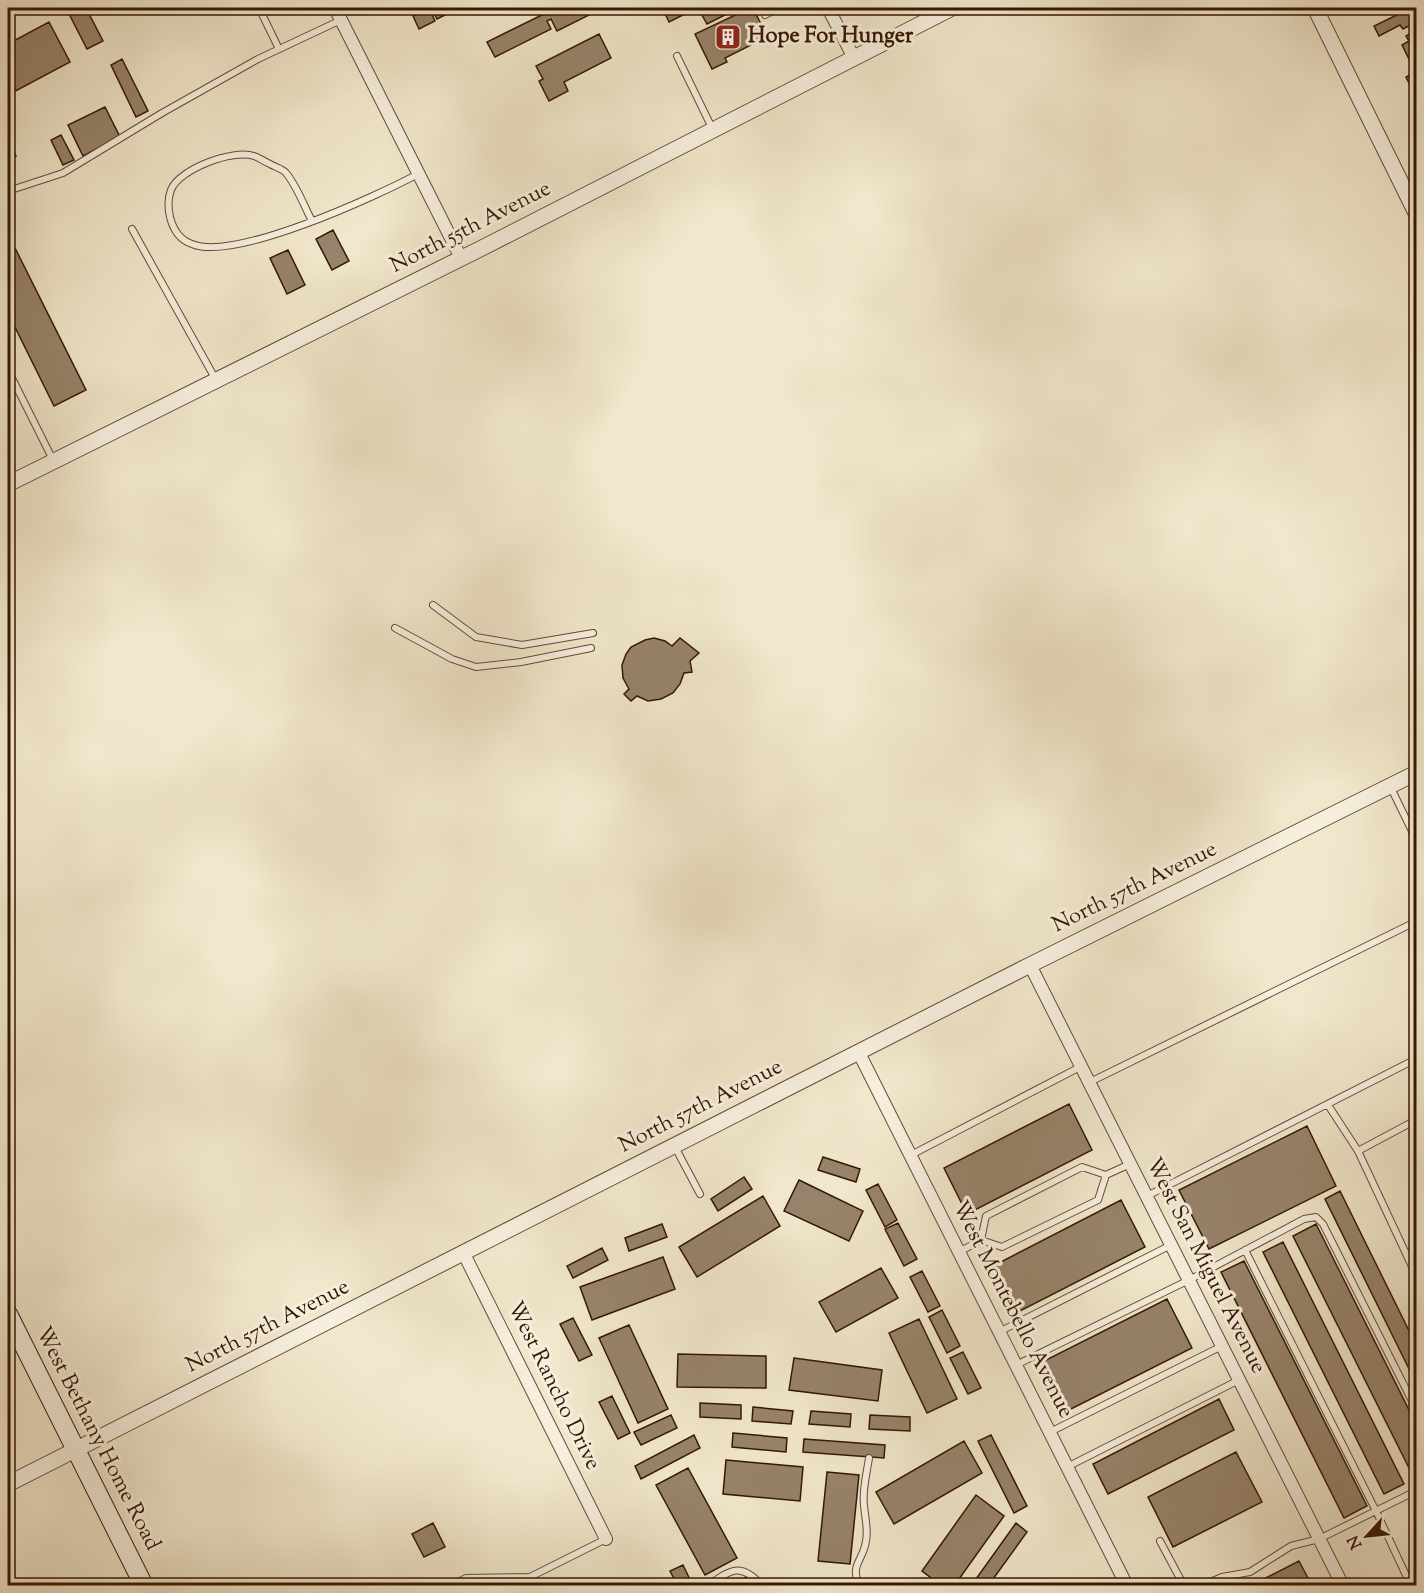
<svg xmlns="http://www.w3.org/2000/svg" width="1424" height="1593" font-family="'Sorts Mill Goudy',serif">
<style>
.building{fill:#97836b;stroke:#351701;stroke-width:1.5}
.lines{fill:none;stroke-linecap:round;stroke-linejoin:round}
.service-casing{stroke:#644b34;stroke-width:8}
.minor-casing{stroke:#644b34;stroke-width:14}
.tertiary-casing{stroke:#644b34;stroke-width:17}
.secondary-casing{stroke:#351701;stroke-width:20}
.service{stroke:#f6efde;stroke-width:6}
.minor{stroke:#f6efde;stroke-width:12}
.tertiary{stroke:#f6efde;stroke-width:15}
.secondary{stroke:#f6efde;stroke-width:18}
.labels{text-anchor:middle;dominant-baseline:central;stroke-width:6;stroke-linejoin:round;paint-order:stroke}
.poi-label{font-size:22px;font-weight:bold;fill:#351701;stroke:#f6efde;text-anchor:start}
.street-label{font-size:22px;fill:#351701;stroke:#f6efde}
</style>
<rect width="100%" height="100%" fill="#f1e7cc"/>
<filter id="stains"><feTurbulence type="fractalNoise" baseFrequency=".00333" numOctaves="4"/><feColorMatrix values="0 0 0 0 .2 0 0 0 0 .09 0 0 0 0 .02 0 0 0 .5 -.17"/></filter>
<radialGradient id="worn" r=".72"><stop offset=".6" stop-color="#630" stop-opacity="0"/><stop offset="1" stop-color="#630" stop-opacity=".3"/></radialGradient>
<!-- building -->
<path class="building" d="M66,8H86L103,41L87,49Z
M431,8H459L437,19Z
M556,8H593L595,12L557,31L551,19L547,21L551,29L495,57L487,42Z
M666,8H694L695,9L669,22L663,9Z
M698,8H734L735,10L707,24Z
M750,8H753L762,26L755,29L761,40L725,58L727,62L712,69L695,34Z
M1411,8H1414L1416,12V22L1403,29L1400,25L1379,36L1374,26Z
M429,9L435,21L419,29L413,16Z
M49,22L70,62L8,95V44Z
M1416,30V62L1412,65L1402,45L1409,41L1406,36Z
M599,34L611,58L564,82L568,91L549,101L539,81L543,79L536,66Z
M122,59L148,111L136,117L111,65Z
M1416,64V82L1410,85L1406,77L1416,72L1413,66Z
M105,107L120,137L83,156L68,125Z
M61,135L74,160L63,165L51,140Z
M8,138L16,156L8,161Z
M333,230L349,261L332,270L316,239Z
M8,234L86,390L54,406L8,313Z
M288,250L305,285L287,294L270,258Z
M654,638L665,641L672,646L680,638L699,653L690,661L692,672L684,673L680,684L673,693L661,699L648,701L637,696L631,701L624,694L629,689L623,678L622,665L626,654L631,647L645,640Z
M1069,1104L1092,1150L967,1214L944,1168Z
M1307,1126L1336,1186L1209,1249L1179,1190Z
M823,1157L860,1169L856,1182L818,1170Z
M744,1177L752,1189L718,1211L711,1199Z
M799,1180L863,1211L849,1241L784,1211Z
M878,1184L897,1220L885,1227L866,1190Z
M1340,1191L1416,1345V1383L1325,1199Z
M763,1196L780,1226L697,1277L679,1247Z
M1121,1200L1145,1247L1018,1312L993,1266Z
M898,1223L917,1259L904,1266L885,1229Z
M662,1224L667,1237L629,1251L625,1238Z
M1316,1224L1416,1424V1477L1414,1478L1293,1236Z
M1283,1242L1404,1484L1384,1494L1263,1252Z
M602,1248L608,1260L573,1278L567,1266Z
M663,1257L675,1289L592,1320L580,1287Z
M1244,1261L1367,1506L1344,1518L1221,1272Z
M881,1268L898,1298L836,1332L819,1302Z
M922,1271L940,1306L928,1312L910,1277Z
M1167,1299L1192,1348L1067,1411L1042,1362Z
M942,1310L960,1346L947,1353L929,1317Z
M573,1318L592,1355L579,1361L560,1324Z
M919,1319L957,1399L927,1413L889,1333Z
M629,1325L668,1409L638,1423L599,1338Z
M963,1352L981,1388L968,1394L950,1358Z
M678,1354L766,1356V1388L677,1387Z
M794,1358L882,1370L878,1401L789,1390Z
M612,1396L630,1433L618,1439L599,1402Z
M1219,1399L1234,1430L1108,1494L1093,1464Z
M700,1403L741,1405V1419L700,1417Z
M753,1407L793,1411L791,1424L752,1421Z
M811,1411L851,1414L850,1427L809,1424Z
M671,1415L677,1428L641,1445L634,1432Z
M870,1415L910,1417V1431L869,1429Z
M733,1433L787,1438L786,1452L732,1447Z
M694,1435L700,1448L641,1479L635,1466Z
M991,1435L1027,1506L1014,1513L978,1441Z
M804,1439L885,1445L884,1458L803,1452Z
M964,1441L982,1473L894,1524L876,1492Z
M1236,1452L1262,1502L1173,1547L1148,1497Z
M726,1460L803,1467L800,1501L723,1494Z
M688,1468L737,1558L705,1575L656,1485Z
M827,1472L859,1475L850,1564L818,1561Z
M976,1495L1004,1516L954,1586H942L922,1571Z
M433,1523L445,1547L424,1557L412,1534Z
M1016,1523L1027,1532L988,1586H971Z
M1299,1561L1310,1582L1304,1586H1250Z
M683,1565L693,1586H678L670,1571Z
M751,1575L756,1586H727Z"/>
<g class="lines">
<!-- service casing -->
<g class="service-casing">
<path id="service" d="M259,8L279,49
M765,15L779,8
M677,56L713,130
M8,191L63,173L162,113L258,59L341,20
M312,221C304,206 297,186 286,173C283,169 275,167 270,164C265,162 260,158 254,156C233,149 179,169 171,190C167,200 168,208 170,217C173,229 180,240 192,244C234,262 377,196 418,174
M132,229L216,380
M8,370L53,460
M433,605L476,637L522,645L593,633
M395,628L452,659L476,667L521,662L591,648
M1390,786L1411,829
M1416,826L1411,829L1416,841
M1090,1082L1409,925
M1328,1105L1358,1151L1416,1120
M675,1147L700,1194
M1358,1151L1416,1275
M911,1155L1082,1066
M1147,1196L1416,1059
M981,1240L986,1216L1082,1167L1106,1175
M1245,1250L1376,1511L1411,1586
M959,1252L981,1240L1002,1247L1098,1200L1106,1175L1130,1164
M999,1332L1171,1245
M1016,1365L1189,1280L1304,1219L1316,1217L1323,1224L1416,1409
M1050,1432L1222,1346
M1067,1467L1239,1380
M1160,1541L1184,1586
M450,1586L466,1578L530,1577L606,1539
M708,1586C730,1569 742,1562 762,1586
M858,1586C852,1563 860,1564 865,1546C869,1531 865,1519 864,1505C862,1491 867,1472 869,1458
M1201,1586L1222,1577L1250,1572L1291,1546L1319,1539L1416,1491"/>
</g>
<!-- minor casing -->
<g class="minor-casing">
<path id="minor" d="M335,8L461,258
M828,8L854,58
M1030,965L1343,1586
M859,1053L1127,1586
M463,1252L606,1539"/>
</g>
<!-- tertiary casing -->
<g class="tertiary-casing">
<path id="tertiary" d="M1315,8L1416,213
M8,484L482,248L952,8
M8,1484L1030,965L1416,773"/>
</g>
<!-- secondary casing -->
<g class="secondary-casing">
<path id="secondary" d="M8,1314L144,1586"/>
</g>
<!-- service -->
<use href="#service" class="service"/>
<!-- minor -->
<use href="#minor" class="minor"/>
<!-- tertiary -->
<use href="#tertiary" class="tertiary"/>
<!-- secondary -->
<use href="#secondary" class="secondary"/>
</g>
<!-- icons -->
<defs>
<g id="building-square" transform="scale(1.35)"><rect x="-9" y="-9" width="18" height="18" rx="4" fill="#8f2418" stroke="#f6efde"/><path d="M-4-6H4V6H1V3H-1V6H-4ZM-2.5-4.3h1.7v1.8h-1.7ZM.8-4.3h1.7v1.8H.8ZM-2.5-1h1.7V.8h-1.7ZM.8-1h1.7V.8H.8Z" fill="#fff"/></g>
</defs>
<g fill-rule="evenodd">
<use href="#building-square" x="728" y="37"/>
</g>
<g class="labels">
<!-- poi labels -->
<g class="poi-label">
<text x="748" y="37">Hope For Hunger</text>
</g>
<!-- street labels -->
<g class="street-label">
<text transform="translate(471 228) rotate(-27)">North 55th Avenue</text>
<text transform="translate(1135 888) rotate(-26)">North 57th Avenue</text>
<text transform="translate(701 1107) rotate(-27)">North 57th Avenue</text>
<text transform="translate(1205 1266) rotate(63)">West San Miguel Avenue</text>
<text transform="translate(1012 1310) rotate(63)">West Montebello Avenue</text>
<text transform="translate(268 1327) rotate(-27)">North 57th Avenue</text>
<text transform="translate(553 1386) rotate(64)">West Rancho Drive</text>
<text transform="translate(97 1439) rotate(63)">West Bethany Home Road</text>
</g>
</g>
<!-- margin -->
<rect width="1424" height="1593" fill="none" stroke="#f1e7cc" stroke-width="30"/>
<rect x="9" y="9" width="1406" height="1575" fill="none" stroke="#351701" stroke-width="3"/>
<rect x="15" y="15" width="1394" height="1563" fill="none" stroke="#351701" stroke-width="1.5"/>
<!-- north arrow -->
<g transform="translate(1367 1536) rotate(243)" stroke="#f6efde" stroke-width="4.5" paint-order="stroke">
<path d="M0-4.5L10 22L0 15L-10 22Z" fill="#351701"/>
<text y="-9" font-size="16" font-weight="bold" text-anchor="middle" fill="#351701">N</text>
</g>
<rect width="100%" height="100%" filter="url(#stains)"/>
<rect width="100%" height="100%" fill="url(#worn)"/>
</svg>
